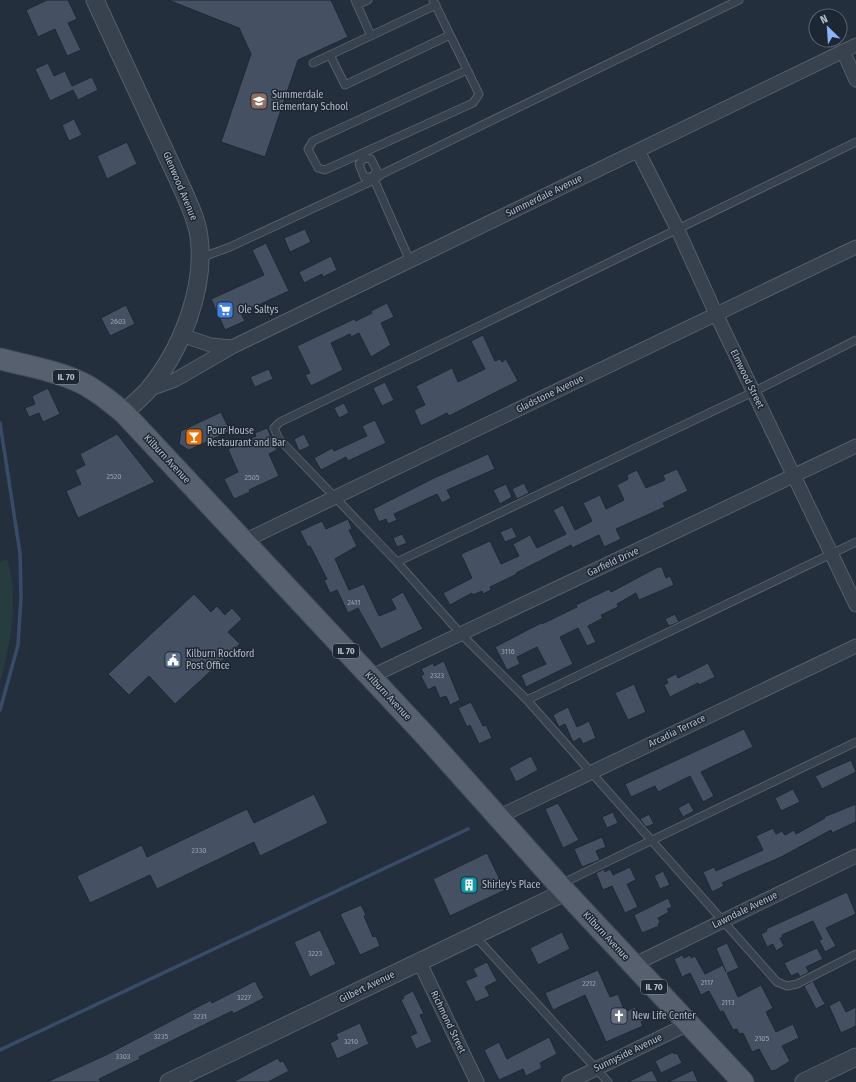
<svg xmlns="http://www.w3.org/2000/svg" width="856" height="1082" font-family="'Fira Sans Condensed',sans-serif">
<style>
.green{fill:#263c3f}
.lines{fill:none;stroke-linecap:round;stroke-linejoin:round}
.stream{stroke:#394c67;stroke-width:3.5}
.building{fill:#455162;stroke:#1f2835}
.service-casing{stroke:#565f6c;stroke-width:9}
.minor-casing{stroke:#565f6c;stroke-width:15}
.tertiary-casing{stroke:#565f6c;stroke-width:19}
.primary-casing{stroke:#414a57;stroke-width:23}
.service{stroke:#38414e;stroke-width:7}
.minor{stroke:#38414e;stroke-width:13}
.tertiary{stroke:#38414e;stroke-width:17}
.primary{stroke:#56606e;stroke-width:21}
.labels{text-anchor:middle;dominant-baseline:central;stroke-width:3;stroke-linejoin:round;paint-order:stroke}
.number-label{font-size:8px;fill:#98a1af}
.shield{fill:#1d2633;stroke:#878f9c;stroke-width:1}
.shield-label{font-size:9px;font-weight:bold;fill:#b4bcc9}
.poi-label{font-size:10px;fill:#b4bcc9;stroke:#1d2633;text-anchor:start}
.street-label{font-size:10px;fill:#b4bcc9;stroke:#1d2633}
</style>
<rect width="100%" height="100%" fill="#242f3e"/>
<!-- green -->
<path class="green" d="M7,559C19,599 11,642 0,682V562Z"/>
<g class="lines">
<!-- stream -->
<path class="stream" d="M0,423L20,553L21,598L18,645L0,710
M0,1050L468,829"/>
</g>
<!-- building -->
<path class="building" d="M47,0H68L77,19L68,23L81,50L67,56L55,29L38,37L26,10Z
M168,0H331L348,37L298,60L265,157L221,142L251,54L239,28Z
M48,63L54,76L65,71L72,86L92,77L98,90L78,100L73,90L50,101L35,69Z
M74,119L82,135L69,141L62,125Z
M127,142L137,164L107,179L97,156Z
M305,229L311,242L290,252L284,238Z
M266,243L289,291L241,313L245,321L225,330L211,299L264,275L252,250Z
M331,256L337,270L323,277L322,274L304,283L299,272Z
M387,303L394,317L381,323L391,345L371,357L359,333L351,337L350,334L331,343L343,370L311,386L305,375L310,373L297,346L354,319L356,321L372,313L371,311Z
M126,305L135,324L110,336L101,318Z
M483,335L495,361L500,359L502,362L506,359L518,381L449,416L447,413L421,426L414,410L425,405L416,386L452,368L458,382L485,369L471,341Z
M269,369L273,379L255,387L250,377Z
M385,382L394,400L382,406L373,388Z
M48,388L60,414L43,422L39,413L29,417L25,408L35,404L32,396Z
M344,403L349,413L339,418L334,408Z
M221,412L230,431L189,450L179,444L181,431Z
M375,420L386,443L348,461L346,457L321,470L314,458L332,448L334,451L367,436L362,426Z
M267,428L277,450L269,454L279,476L249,490L250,492L234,499L224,479L238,472L228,449L256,436L255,433Z
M117,434L155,482L78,518L66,491L81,484L75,470L85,465L80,454Z
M304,434L310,446L299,451L294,439Z
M488,454L495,469L447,490L451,498L442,503L437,494L394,514L397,520L388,524L386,519L379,522L373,509L434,478Z
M677,469L688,491L663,503L665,507L616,529L621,539L604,547L599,535L572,548L571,545L516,573L517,574L490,587L491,590L483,594L482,591L473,595L472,593L450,605L443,593L472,578L461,554L490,541L501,564L519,556L513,544L530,535L537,548L566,534L553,510L563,505L575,530L592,521L583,503L600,495L606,509L624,500L617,485L628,479L627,475L637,470L646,488L665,480L663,475Z
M524,483L529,493L517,499L512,489Z
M506,484L512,497L500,504L493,490Z
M348,519L352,529L349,530L357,546L335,559L349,590L364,584L379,616L396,609L391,599L403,592L423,629L381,649L358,608L348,613L337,590L330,593L324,580L327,579L310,546L308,547L300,531L322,521L326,529Z
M512,527L517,537L505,542L500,532Z
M402,534L407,543L397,547L393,538Z
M658,567H662L666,578L670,576L674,585L639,600L636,593L617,604L618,607L601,615L603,618L588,626L596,642L587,646L578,628L560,637L573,664L526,687L521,675L546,664L537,647L517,657L520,664L507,670L495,647L541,623L542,624L577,607L576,605L592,597L609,589L611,592Z
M194,594L211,612L217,606L225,615L232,608L242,619L228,632L240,644L175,704L149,676L129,695L108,674Z
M675,614L679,622L669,626L665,619Z
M444,661L460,700L450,705L446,696L440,698L435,686L428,690L421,676L424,674L421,669L433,663L434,666Z
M708,663L715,677L699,685L698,683L670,697L664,685L668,683L666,679L676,674L678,678Z
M634,684L646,712L628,720L615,693Z
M471,702L483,726L486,725L492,738L479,744L470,725L467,727L458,708Z
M568,707L577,727L589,721L596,738L583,744L580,738L573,742L565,724L559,727L553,715Z
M744,729L753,747L701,772L714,796L703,802L690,776L658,792L655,786L631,797L625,784Z
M531,756L538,770L516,782L509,768Z
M851,760L856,772L822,789L815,776Z
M793,789L800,802L781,811L775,798Z
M314,794L328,823L260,856L254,842L157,889L150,875L90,903L77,876L142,845L147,857L247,809L254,823Z
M689,802L694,811L683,817L678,808Z
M558,803L579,840L563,848L545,809Z
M856,804V822L832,833L831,830L781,857L722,883L724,886L712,892L703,872L714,867L716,871L763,850L756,836L773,828L776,834L782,831L785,835L794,830L796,834L825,818L824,817Z
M613,812L618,823L607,828L602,817Z
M649,814L654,824L646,827L640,819Z
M602,837L606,847L596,851L600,860L582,867L574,849Z
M487,853L505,890L450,916L433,879Z
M630,867L636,880L627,884L638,907L625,913L612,886L603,890L596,873L604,869L605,872L610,869L613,875Z
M663,871L670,885L660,889L654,876Z
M847,892L856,914L826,928L836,946L825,952L819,940L822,939L813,921L782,935L783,937L780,938L784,946L776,951L773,944L767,947L761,934L767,931L766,929Z
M668,898L672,907L667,909L669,912L658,918L660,922L658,924L659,926L642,933L634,915Z
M361,905L366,915L364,916L373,937L376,936L380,946L360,955L340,914Z
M320,930L336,964L310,977L294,942Z
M562,932L570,949L538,965L530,948Z
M727,943L739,968L727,973L738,997L761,985L773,1008L766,1012L776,1032L793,1024L799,1038L782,1046L790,1061L776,1070L771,1071L759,1049L752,1052L743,1033L739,1034L737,1029L733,1030L723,1011L720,1012L709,991L701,995L690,973L682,977L674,959L682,955L684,958L690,955L691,958L695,956L705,974L723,965L726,972L716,948Z
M817,948L823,959L806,967L809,972L800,977L798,973L791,976L784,963Z
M487,962L497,981L485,987L490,996L476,1002L465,981L477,976L473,969Z
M598,970L610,997L618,994L625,1012L635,1007L637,1012L641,1011L646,1020L641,1022L643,1026L606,1042L585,995L553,1010L545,993Z
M255,981L264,998L233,1014L232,1011L139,1057L140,1059L99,1079L101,1082H47L106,1055L211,1000L212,1003Z
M813,981L825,1004L816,1009L804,986Z
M413,991L424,1014L420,1015L432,1042L416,1049L410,1036L417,1033L401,1000L404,998L403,996Z
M840,1000L846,1012L856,1007V1026L841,1033L829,1006Z
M360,1023L369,1044L337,1059L330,1043L338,1039L336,1034Z
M549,1037L557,1054L540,1063L542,1068L526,1076L523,1069L499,1080L484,1050L499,1042L507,1059Z
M673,1052L674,1054L677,1053L682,1063L661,1073L655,1061Z
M278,1058L280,1062L283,1061L289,1071L268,1082H233Z
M652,1070L658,1082H628Z
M693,1070L698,1082H668Z"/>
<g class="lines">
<!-- service casing -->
<g class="service-casing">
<path id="service" d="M355,0L371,36
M433,0L479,94L473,103L325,170L318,168L308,149L313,141L467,70
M357,5L368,0
M436,5L330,55L345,85L450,35
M313,63L330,55
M856,142L475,328L280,422L274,428L279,439L397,562L461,634L527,700L777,982L787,986L797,984L856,954
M364,158L359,164L364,177H372
M364,158L371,159L377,171L372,177
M373,177L410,261
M200,258L230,247L374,180L382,174L739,0
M397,562L753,392L856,340
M527,700L856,542
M561,884L856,742
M475,936L608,1082"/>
</g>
<!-- minor casing -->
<g class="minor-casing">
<path id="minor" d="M843,51L856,80
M638,151L677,228L716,314L856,605
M181,335L211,345L232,347
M148,390L175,380L232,347L856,45
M244,541L856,247
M370,677L856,446
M498,817L856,646
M419,961L477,1082
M633,965L856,856
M569,1082L688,1024"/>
</g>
<!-- tertiary casing -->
<g class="tertiary-casing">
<path id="tertiary" d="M95,0L182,188C189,204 197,220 199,237C206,288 181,351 148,390C141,398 132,405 124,413
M169,1082L565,892
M804,1082L856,1057"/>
</g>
<!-- primary casing -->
<g class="primary-casing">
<path id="primary" d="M0,359C28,366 58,371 84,384C99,392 111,402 124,413L423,733L559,885L743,1082"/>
</g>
<!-- service -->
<use href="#service" class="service"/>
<!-- minor -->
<use href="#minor" class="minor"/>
<!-- tertiary -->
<use href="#tertiary" class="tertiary"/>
<!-- primary -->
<use href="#primary" class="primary"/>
</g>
<!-- icons -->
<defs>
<g id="school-square" transform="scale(0.9)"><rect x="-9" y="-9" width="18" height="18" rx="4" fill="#8d6e63" stroke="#1d2633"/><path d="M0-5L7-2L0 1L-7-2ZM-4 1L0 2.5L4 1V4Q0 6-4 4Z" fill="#fff"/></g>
<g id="supermarket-square" transform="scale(0.9)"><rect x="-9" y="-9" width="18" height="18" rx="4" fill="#3f7fe0" stroke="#1d2633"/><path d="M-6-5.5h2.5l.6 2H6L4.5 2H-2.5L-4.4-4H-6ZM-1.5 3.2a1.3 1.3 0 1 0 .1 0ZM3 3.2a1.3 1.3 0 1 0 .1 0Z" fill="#fff"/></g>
<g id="bar-square" transform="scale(0.9)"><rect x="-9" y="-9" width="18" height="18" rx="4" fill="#e8710a" stroke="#1d2633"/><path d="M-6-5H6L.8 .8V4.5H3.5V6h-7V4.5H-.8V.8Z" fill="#fff"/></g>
<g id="civic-square" transform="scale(0.9)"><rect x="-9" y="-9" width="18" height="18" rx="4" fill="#5c6f8a" stroke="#1d2633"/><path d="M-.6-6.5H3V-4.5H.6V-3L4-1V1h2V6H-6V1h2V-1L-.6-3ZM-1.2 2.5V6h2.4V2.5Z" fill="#fff"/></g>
<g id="building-square" transform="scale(0.9)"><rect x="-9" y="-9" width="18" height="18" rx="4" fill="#0f9aa8" stroke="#1d2633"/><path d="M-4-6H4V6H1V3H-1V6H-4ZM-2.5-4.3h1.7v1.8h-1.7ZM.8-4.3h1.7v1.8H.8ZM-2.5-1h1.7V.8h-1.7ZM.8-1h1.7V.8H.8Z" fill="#fff"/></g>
<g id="church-square" transform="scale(0.9)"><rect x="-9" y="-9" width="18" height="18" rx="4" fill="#6b7280" stroke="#1d2633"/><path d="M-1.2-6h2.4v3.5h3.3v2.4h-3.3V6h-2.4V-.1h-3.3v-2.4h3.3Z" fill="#fff"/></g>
</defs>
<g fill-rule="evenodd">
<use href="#school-square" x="259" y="101"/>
<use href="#supermarket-square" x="225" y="310"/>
<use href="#bar-square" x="194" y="437"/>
<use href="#civic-square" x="173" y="660"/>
<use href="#building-square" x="469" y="885"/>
<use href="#church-square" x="619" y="1016"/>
</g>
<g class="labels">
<!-- number labels -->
<g class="number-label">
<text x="118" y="321">2603</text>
<text x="114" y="476">2520</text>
<text x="252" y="477">2505</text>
<text x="354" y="602">2411</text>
<text x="508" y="651">3116</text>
<text x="437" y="675">2323</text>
<text x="199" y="850">2330</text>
<text x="315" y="953">3223</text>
<text x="707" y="982">2117</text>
<text x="589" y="983">2212</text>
<text x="244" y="997">3227</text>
<text x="728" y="1002">2113</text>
<text x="200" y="1016">3231</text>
<text x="161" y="1036">3235</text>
<text x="762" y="1038">2105</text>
<text x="351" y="1041">3210</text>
<text x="123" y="1056">3303</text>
</g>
<!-- shield labels -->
<g class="shield">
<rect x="53" y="370" width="26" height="14" rx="3"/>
<rect x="333" y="644" width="26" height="14" rx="3"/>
<rect x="641" y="980" width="26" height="14" rx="3"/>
</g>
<g class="shield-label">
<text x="66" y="377">IL 70</text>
<text x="346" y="651">IL 70</text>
<text x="654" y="987">IL 70</text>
</g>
<!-- poi labels -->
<g class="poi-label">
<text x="272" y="95">Summerdale<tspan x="272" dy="12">Elementary School</tspan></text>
<text x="238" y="310">Ole Saltys</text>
<text x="207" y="431">Pour House<tspan x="207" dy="12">Restaurant and Bar</tspan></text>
<text x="186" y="654">Kilburn Rockford<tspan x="186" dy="12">Post Office</tspan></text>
<text x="482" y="885">Shirley's Place</text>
<text x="632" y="1016">New Life Center</text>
</g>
<!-- street labels -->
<g class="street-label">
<text transform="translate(180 186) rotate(67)">Glenwood Avenue</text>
<text transform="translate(544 196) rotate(-26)">Summerdale Avenue</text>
<text transform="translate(747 379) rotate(64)">Elmwood Street</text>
<text transform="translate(550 394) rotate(-26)">Gladstone Avenue</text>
<text transform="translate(167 459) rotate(47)">Kilburn Avenue</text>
<text transform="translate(613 562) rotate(-25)">Garfield Drive</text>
<text transform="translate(388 696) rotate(47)">Kilburn Avenue</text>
<text transform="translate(677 731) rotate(-26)">Arcadia Terrace</text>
<text transform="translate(745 910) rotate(-26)">Lawndale Avenue</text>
<text transform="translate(606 936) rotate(47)">Kilburn Avenue</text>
<text transform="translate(367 987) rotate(-26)">Gilbert Avenue</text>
<text transform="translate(448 1022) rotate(64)">Richmond Street</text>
<text transform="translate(628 1053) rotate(-26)">Sunnyside Avenue</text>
</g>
</g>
<!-- north arrow -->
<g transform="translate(828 28) rotate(335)"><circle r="19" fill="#1d2633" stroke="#59626f"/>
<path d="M0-3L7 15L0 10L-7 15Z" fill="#8ab4f8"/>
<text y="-6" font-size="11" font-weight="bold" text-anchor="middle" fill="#b4bcc9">N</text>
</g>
</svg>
